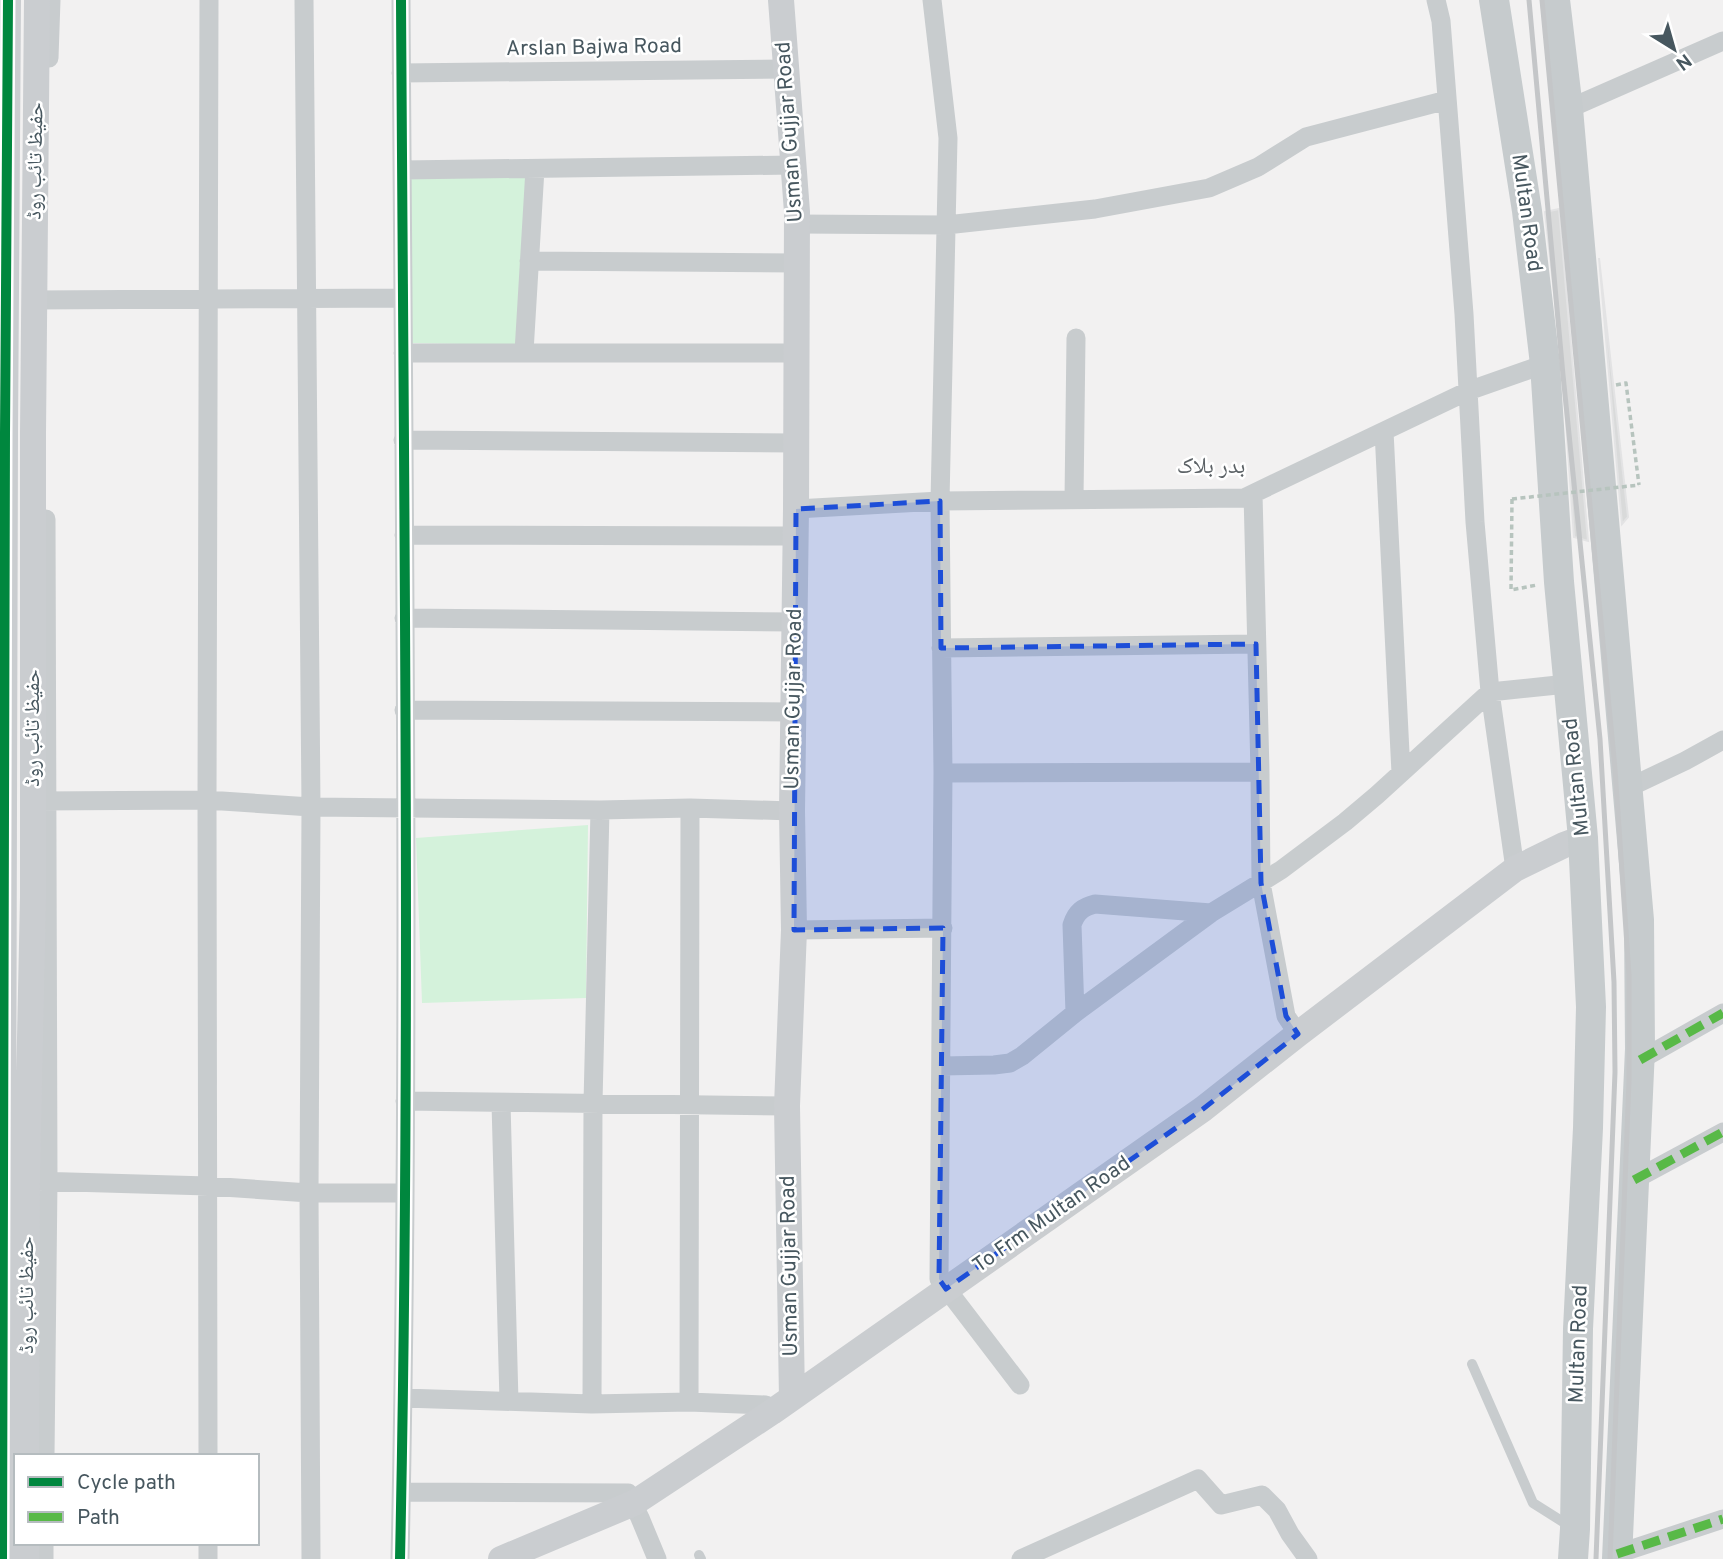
<svg xmlns="http://www.w3.org/2000/svg" width="1723" height="1559" font-family="Overpass,'Noto Naskh Arabic',sans-serif">
<style>
.green{fill:#d4f2db}
.building{fill:#d9dada;stroke:#e3e3e4;stroke-width:2}
.lines{fill:none;stroke-linecap:round;stroke-linejoin:round}
.path{stroke:#b7c4be;stroke-width:3.5;stroke-dasharray:5 3.5;stroke-linecap:butt}
.lane{stroke:#c8ccce;stroke-width:10}
.street{stroke:#c8ccce;stroke-width:19}
.secondary{stroke:#cacdd0;stroke-width:26}
.primary{stroke:#c6cbcd;stroke-width:30}
.rail{stroke:#c4c6c8;stroke-width:5}
.path-bridge{stroke:#b7c4be;stroke-width:3.5;stroke-dasharray:5 3.5;stroke-linecap:butt}
.quiet{stroke:#58b947;stroke-width:9;stroke-dasharray:18 9;stroke-linecap:butt}
.cycleway-casing{stroke:#fff;stroke-width:15}
.cycleway{stroke:#00873e;stroke-width:10}
.marked{fill:#1d4ed8;fill-opacity:0.2;stroke:#1d4ed8;stroke-width:5;stroke-dasharray:14 9;stroke-linejoin:round}
.labels{text-anchor:middle;dominant-baseline:central;stroke-width:5;stroke-linejoin:round;paint-order:stroke}
.street-label{font-size:21px;fill:#47575f;stroke:#fff}
.neighbourhood-label{font-size:23px;fill:#5c6266;stroke:#fff}
</style>
<rect width="100%" height="100%" fill="#f2f1f1"/>
<!-- green -->
<path class="green" d="M529,175L516,345L411,343L410,178Z
M588,825L586,998L422,1003L416,838Z"/>
<!-- building -->
<path class="building" d="M1559,209L1588,541L1574,537L1562,363L1545,212Z
M1599,258L1628,517L1622,524Z"/>
<g class="lines">
<!-- path -->
<path class="path" d="M1616,385L1626,383L1639,485
M1512,499L1511,590L1537,585"/>
<!-- lane -->
<path class="lane" d="M1472,1364L1533,1503L1571,1527
M699,1555L701,1559"/>
<!-- street -->
<path class="street" d="M304,0L311,807L309,1193L311,1559
M932,0L948,138L940,501L943,773L939,1279L1020,1385
M1436,0L1441,21L1464,314L1475,522L1490,692L1515,869
M49,58L51,0
M401,73L786,69
M1568,109L1723,41
M402,170L793,165
M797,224L946,225L1095,209L1209,188L1258,167L1306,137L1447,100
M529,261L797,263
M34,300L403,298
M524,352L535,169
M403,353H796
M1384,431L1401,773
M403,440L796,443
M1253,494L1260,772L1261,883L1286,1016L1298,1034
M1074,499L1076,338
M796,509L940,501L1244,498L1468,391L1545,364
M404,535L796,536
M404,618L795,622
M941,648L1256,644
M404,710L793,712
M943,773L1260,772
M1628,788L1685,761L1723,740
M38,801L207,800L311,807L600,810L690,808L792,811
M794,930L943,928
M1075,1013L1072,925C1076,912 1083,907 1095,904L1211,913
M1640,1060L1723,1013
M942,1066L994,1065L1010,1063L1022,1056L1075,1013L1211,913L1281,870L1345,822L1377,795L1490,692L1567,684
M405,1101L787,1106
M501,1103L509,1401
M1634,1180L1723,1132
M35,1181L208,1186L309,1193H405
M404,1398L592,1404L689,1402L766,1405L772,1412
M689,1402L690,808
M592,1404L593,1103L600,810
M45,1456L48,1181L46,519
M208,1456L207,800L209,0
M402,1492L628,1493L640,1518L657,1559
M1617,1554L1723,1519
M44,1559V1543
M208,1559V1543
M400,1559C411,1039 404,520 401,0
M1021,1559L1198,1479L1221,1505L1262,1495L1277,1510L1290,1534L1308,1559"/>
<!-- secondary -->
<path class="secondary" d="M781,0L797,212L796,509L792,811L794,930L787,1106L792,1398
M26,1456L27,1180L33,897V433L37,0
M2,1559L5,434L8,0
M26,1559V1543
M501,1559L634,1503L772,1412L1203,1109L1298,1034L1515,869L1564,845L1583,838"/>
<!-- primary -->
<path class="primary" d="M1494,0L1527,211L1545,364L1559,582L1583,838L1591,1007L1588,1128L1578,1329L1575,1529L1573,1559
M1555,0L1568,109L1639,920L1640,1049L1617,1559"/>
<!-- rail -->
<path class="rail" d="M1529,0L1563,375L1600,739L1614,982L1615,1072L1596,1559
M1542,0L1615,769L1629,975V1081L1610,1559"/>
<!-- path-bridge -->
<path class="path-bridge" d="M1512,499L1639,485"/>
<!-- quiet -->
<path class="quiet" d="M1640,1060L1723,1013
M1634,1180L1723,1132
M1617,1554L1723,1519"/>
<!-- cycleway casing -->
<g class="cycleway-casing">
<path id="cycleway" d="M2,1559L5,434L8,0
M400,1559C411,1039 404,520 401,0"/>
</g>
<!-- cycleway -->
<use href="#cycleway" class="cycleway"/>
</g>
<!-- marked area -->
<path class="marked" d="M940,501L941,648L1256,644L1261,883L1286,1016L1298,1034L1203,1109L946,1289L939,1279L943,928L794,930L796,509Z"/>
<g class="labels">
<!-- street labels -->
<g class="street-label">
<text transform="translate(594 48) rotate(-1)">Arslan Bajwa Road</text>
<text transform="translate(790 132) rotate(-94)">Usman Gujjar Road</text>
<text transform="translate(36 161) rotate(-89)">حفیظ تائب روڈ</text>
<text transform="translate(1526 213) rotate(82)">Multan Road</text>
<text transform="translate(794 699) rotate(-89)">Usman Gujjar Road</text>
<text transform="translate(33 728) rotate(-90)">حفیظ تائب روڈ</text>
<text transform="translate(1577 777) rotate(-96)">Multan Road</text>
<text transform="translate(1052 1215) rotate(-35)">To Frm Multan Road</text>
<text transform="translate(790 1266) rotate(-91)">Usman Gujjar Road</text>
<text transform="translate(27 1295) rotate(-90)">حفیظ تائب روڈ</text>
<text transform="translate(1579 1344) rotate(-88)">Multan Road</text>
</g>
<!-- neighbourhood labels -->
<g class="neighbourhood-label">
<text x="1211" y="467">بدر بلاک</text>
</g>
</g>
<!-- legend -->
<rect x="14" y="1454" width="245" height="91" fill="#ffffff" stroke="#b5bcbf" stroke-width="2"/>
<rect x="28" y="1477" width="35" height="10" fill="#00873e" stroke="#b5bcbf" stroke-width="2"/>
<text x="77" y="1489" font-size="21" fill="#47575f">Cycle path</text>
<rect x="28" y="1512" width="35" height="10" fill="#58b947" stroke="#b5bcbf" stroke-width="2"/>
<text x="77" y="1524" font-size="21" fill="#47575f">Path</text>
<!-- north arrow -->
<g transform="translate(1674 49) rotate(143)" stroke="#ffffff" stroke-width="5" paint-order="stroke">
<path d="M0-5L12 26L0 18L-12 26Z" fill="#47575f"/>
<text y="-10" font-size="19" font-weight="bold" text-anchor="middle" fill="#47575f">N</text>
</g>
</svg>
